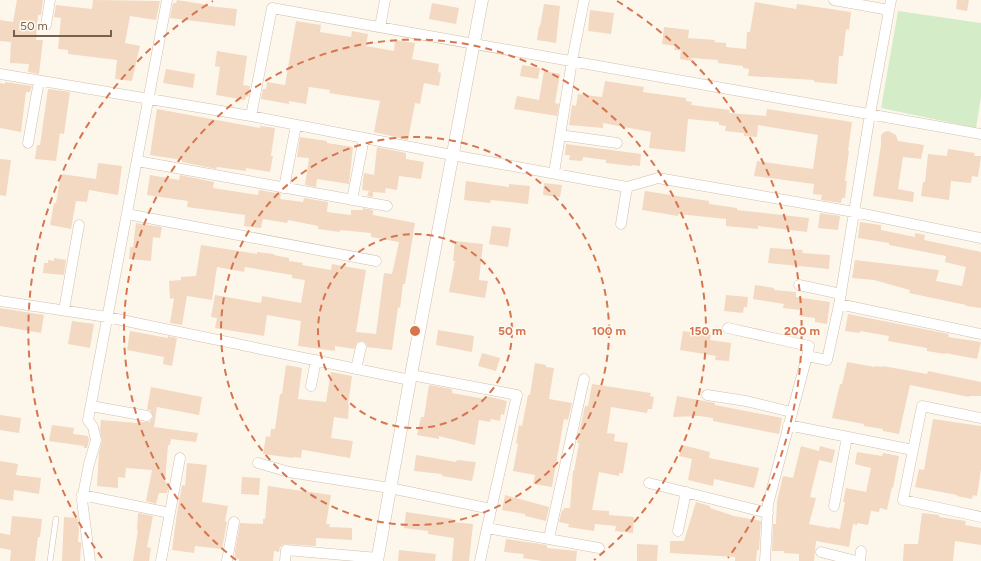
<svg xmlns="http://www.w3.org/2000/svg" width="981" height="561" font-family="Figtree,sans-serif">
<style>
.green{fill:#d5ecc8}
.building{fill:#f3d8c2}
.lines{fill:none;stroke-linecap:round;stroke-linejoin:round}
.service-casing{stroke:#d0bfaf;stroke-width:6}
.minor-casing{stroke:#d0bfaf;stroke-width:11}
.tertiary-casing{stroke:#d0bfaf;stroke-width:13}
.service{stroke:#fff;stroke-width:5}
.minor{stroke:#fff;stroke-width:10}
.tertiary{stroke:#fff;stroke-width:12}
.ring{fill:none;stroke:#d67550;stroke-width:2;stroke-dasharray:7 5}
.centre{fill:#d67550;stroke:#fffaf2;stroke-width:2}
.ring-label{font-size:12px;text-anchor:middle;font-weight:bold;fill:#d67550;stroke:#fffaf2;stroke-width:3;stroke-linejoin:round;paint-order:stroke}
</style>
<rect width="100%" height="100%" fill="#fdf7eb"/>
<!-- green -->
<path class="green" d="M898,11L981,23V97L976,128L881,108Z"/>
<!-- building -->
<path class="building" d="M17,0H43L41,15H38L36,40H43L39,74L28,72L29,64L10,63L11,42L0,41V20L13,22Z
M93,0L160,1L156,20L130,16L125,43L140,46L132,81L115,79L117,60L68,54V50L58,49L61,18L54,17L56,5L92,9Z
M177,0L208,5V6L237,9L235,26L170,18L173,3H176Z
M957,0H969L967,11L956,9Z
M755,2L796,9L797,4L851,12L849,30L846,29L843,56H839L837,84L814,82V80L748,76L749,69L743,68V66L718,63V60L692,58L691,61L680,59L681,50H674L675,46L662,44L664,27L689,30L688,38L715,40L714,42L726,43V47L746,49L747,32H750Z
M432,3L459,8L456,24L429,19Z
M544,4L560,6L556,43L537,40L539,26L540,27Z
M590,10L614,13L611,34L588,31Z
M296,21L321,25L320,32L351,37L352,31L368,34L366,46L394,51L395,40L415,43L412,59L439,64L438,72L441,73L439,86L424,83L420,104L415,103L408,140L374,132L380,101L329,93L330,90L309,87L306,104L289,101V104L261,99L263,89H266L267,82L285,85Z
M217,51L247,56L243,85L250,86L248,97L246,96L245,100L216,95L220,67L215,66Z
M522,65L540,68L538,79L520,76Z
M166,69L195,74L193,88L163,83Z
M544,71L560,74L555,103L559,104L557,116L514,109L517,96L539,100Z
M605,81L644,87L643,92L686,98V101L692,102L691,105L730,110L729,113L766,116L767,109L852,122L848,151H849L845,181H847L845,198H842L841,203L821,200L822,195L813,194L814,184L754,176L757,161L813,169L818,135L758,125L757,137L744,136V133L725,131L726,126L719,125V122L688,119L685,152L649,148L651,132L603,123V128L569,125L572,105L576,106L578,94L602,97Z
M5,82L32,86L30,92H26L21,132L0,128V83L5,84Z
M48,89L70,92L64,134L60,133L56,161L35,159L37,145H40Z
M157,109L260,128V126L275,128L271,156H273L270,172L246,168V171L217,167L216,169L182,162V160L150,155Z
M888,131L896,135L898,141L924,145L921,159L903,157L898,189L914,192L913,202L873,196L881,145V135L884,132Z
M300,137L327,141V143L353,147L349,184L317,179L316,187L305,185L309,158L297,157Z
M566,144L641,154L640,166L632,165V166L606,163V160L583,157L582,161L569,160L570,155H565Z
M377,147L406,153V159L424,162L421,179L399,176L397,190L386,188L385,193L373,192V197L367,196L369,191L362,190L364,173L374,175Z
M948,149L975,153L974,156H981L978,177L972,176L971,183L951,181L949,200L921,196L923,182H925L928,154L947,156Z
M0,159L11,160L6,196L0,195Z
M98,163L122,166L118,195L89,190L87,202L76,201L71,229L50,225L54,203H56L61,174L96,179Z
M150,175L179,180L180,175L214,182L213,188L258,195L259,190L281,194L280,199L303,202L304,198L328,202L327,212L351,215V210H363V208L373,210V215L415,223L405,284H403L400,308L398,307L392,350L367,347L366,343L362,341L357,342L354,349L335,346V351L298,346L301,321L267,315L264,336L215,328L217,318L211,317L215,295L261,303L262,296L301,303L305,280L292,278V275L245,267L244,272L217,267L212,300L187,296L182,325L170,323L174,298L170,299L169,281L181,280V277L196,276L201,245L257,254V252L274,254V255L289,258V261L303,263L302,265L331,270L332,264L366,270L356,332L376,334L384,273L392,274L399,242L371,237V233L340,230V232L318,229V226L288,220L287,223L263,219L261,228L244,226L245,215L187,207L188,201L147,195Z
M466,181L509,187V184L530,186L528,204L491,200L490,203L464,200Z
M544,183L562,185L560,197L543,195Z
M645,191L709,201V204L737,208V210L809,218L807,232L758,226V229L726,226V219L678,214V216L642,210Z
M820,213L840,216L838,230L818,228Z
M860,222L881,225V230L915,237V233L925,235L924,240L981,252V308L966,306V305L909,293L910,290L874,280L852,278L855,260L939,270L936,281L962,286L966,267L945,262L946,256L889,245V243L858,238Z
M136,223L162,227L160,238L153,237L151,261L129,259L130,247H133Z
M492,226L511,228L508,247L489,244Z
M455,241L483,244L479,280L488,281L485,298L449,292L455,261H453Z
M770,248L803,250L802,253L830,255L829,269L768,263Z
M54,258L66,260L64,275L43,273L44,263H48V260L54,261Z
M755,285L774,288V290L796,292V297L830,302L827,324L815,322V318L799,316L800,310L783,308L784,304L753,299Z
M726,295L748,297L747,307H744L743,313L724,311Z
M0,308L44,315L41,333L0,326Z
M848,314L949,334L948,337L981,342L977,359L945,353V354L927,351V348L888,341L889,336L860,331V333L845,331Z
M72,321L94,324L90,348L68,344Z
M438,330L474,336L472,352L436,345Z
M130,331L168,338V336L177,338L172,366L163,364L164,357L127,350Z
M683,331L711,335L710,340L731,343L729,361L715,360L716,356L680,350Z
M482,353L500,358L496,371L478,366Z
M847,362L875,367V366L883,367V366L927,374L928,371L981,382V396H969V397L910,385L899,434L883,431V429L864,426V424L832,418L840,384H842Z
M535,363L546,365V367L554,368L549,399L572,403L568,420L564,419L552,487L533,484L535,475L513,471L518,444L516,443L519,425L522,426L528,395H530Z
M286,365L302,368L298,399L326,402L331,372L352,376L348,405H349L348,419L334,417L331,438L353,441L350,458L304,450H302L301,458L294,457L293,458L263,454L266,436L270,437L271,429H275L280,394H282Z
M592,384L651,393L650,396L654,397L652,409H648L647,413L611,407L607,433L615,434L614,441L628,443L623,473H619V476L599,472L592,510L609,511V515L634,517L633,533L615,531L616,526L595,524L594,531L568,527L569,524L559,522L562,510L563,511L564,508H570L573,471H574L579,443H577L585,406H588Z
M429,385L452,389V393L485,399L486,396L507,401L504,415L501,414L500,421L491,419L490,422L479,420L475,445L439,436V439L417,435L421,417H424Z
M151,387L202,397L199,415L157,407L154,427L198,433L196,442L171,439L170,445H168L165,482L169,483L167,493H159L156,504L146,501L152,470L126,468L125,478L118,477V488L97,486L99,452L102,441L100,429L101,420L137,423L138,422H150L153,417L151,411L147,409Z
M677,396L715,403V405L782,418L779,434L713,421V418L699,416L673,417Z
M0,415L21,418L19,433L0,430Z
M933,419L981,426V469L977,496L973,495L972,499L957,496V495L915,487L919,469L924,470Z
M52,425L74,428L73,434L88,436L89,440L87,448H84V446L49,441Z
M682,445L710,452L709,458L759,468L754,488L714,479L713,486L688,480L692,459L679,456Z
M801,446L819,451L820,446L835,450L832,463L819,460L810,497L816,498L809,524L830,528V527L840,529L845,502H843L846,488L866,492L871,468L855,464L857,452L882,456L883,453L899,456L893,488L892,487L887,510L880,508L879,512L871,511L868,525L857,523V525L853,524L849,547L816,541L814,561H799V554L784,553V551H772L773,524H776L777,501L783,476L793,478Z
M416,455L456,462L457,460L476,462L472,481L442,476V474L414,471Z
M0,461L18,464L16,475L41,478L39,494L14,490L13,501L0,499Z
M187,463L207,465L202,502L228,506L225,522H227L222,549L195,546L194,553L172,550L177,513L182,485L185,486Z
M242,477L260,478L259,495L241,494Z
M268,486L331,495L326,524H330L329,527L352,528V540L316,538V546L284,544L280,547L279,552L274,551L273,561H239V559L235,558V551L240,523L263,524V519H265Z
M505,495L549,507L546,521L525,516V514L502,510Z
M696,502L710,506V508L734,516L761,521L759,550H757L756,561H735V557L670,553V541H684Z
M406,512L453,519L452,522L473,524L469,561H452L454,538L428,534V531L404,528Z
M138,513L153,516L147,547L151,548L149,561H133L138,530H137Z
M922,513L939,515V517L966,521L965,525L981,528V545L955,541L953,561H903L904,544H918Z
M12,516L42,519L40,537H38L35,561H10L11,550L0,548V533L10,535Z
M64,517L78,518L79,529L78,542H81V546L80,561H62Z
M506,539L547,545V548L577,551L576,561H542L523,558L524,554L504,552Z
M637,544L658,545L657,561H637Z
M399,550L436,554L435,561H398Z"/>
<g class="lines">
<!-- service casing -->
<g class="service-casing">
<path id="service" d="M50,561L56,519"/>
</g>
<!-- minor casing -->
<g class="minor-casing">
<path id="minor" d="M834,0L889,10
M46,25L50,0
M380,27L385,0
M0,74L251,116L452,155L627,187L658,178L854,212L981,238
M251,116L272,8L981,134
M560,135L617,143
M28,143L39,81
M137,161L387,206
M554,173L572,61L584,0
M284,188L296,125
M352,200L364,138
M127,214L376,261
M621,224L627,187
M799,285L841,294
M0,301L107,317L410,380
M839,304L981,334
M64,310L79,225
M728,328L809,346L807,356
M356,369L361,347
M411,375L517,395L487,528L480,561
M311,386L316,360
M707,395L746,401L791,412
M91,406L147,416
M788,425L913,450L922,406L981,418
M913,450L903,500L981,517
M258,463L289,472L390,488L491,509
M649,483L768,513
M82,495L170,513
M834,506L847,437
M487,528L599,548
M678,531L686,492
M549,538L584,379
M821,552L856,561
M90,561L82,500L89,464L96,440L93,427L88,420L167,0
M161,561L180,458
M227,561L234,522
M285,561L286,550L378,558
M765,561L768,504L807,356L827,360L839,305L870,114L891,0
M860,561L861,551"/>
</g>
<!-- tertiary casing -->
<g class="tertiary-casing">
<path id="tertiary" d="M377,561L410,380L482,0"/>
</g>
<!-- service -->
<use href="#service" class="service"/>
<!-- minor -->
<use href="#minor" class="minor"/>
<!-- tertiary -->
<use href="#tertiary" class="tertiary"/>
</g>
<!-- distance rings -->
<g class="ring">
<circle cx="415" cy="331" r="97"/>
<circle cx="415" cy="331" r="194"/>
<path d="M236 560A291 291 0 1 1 594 560"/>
<path d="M102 558A387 387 0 0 1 213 1M617 1A387 387 0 0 1 728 558"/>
</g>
<circle cx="415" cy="331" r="6" class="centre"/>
<g class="ring-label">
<text x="512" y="335">50 m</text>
<text x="609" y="335">100 m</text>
<text x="706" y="335">150 m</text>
<text x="802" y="335">200 m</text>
</g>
<!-- scale -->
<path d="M14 30v6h97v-6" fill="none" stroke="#795f4d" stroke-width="2"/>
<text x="20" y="30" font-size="12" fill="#795f4d" stroke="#fffaf2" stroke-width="3" paint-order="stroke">50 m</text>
</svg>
